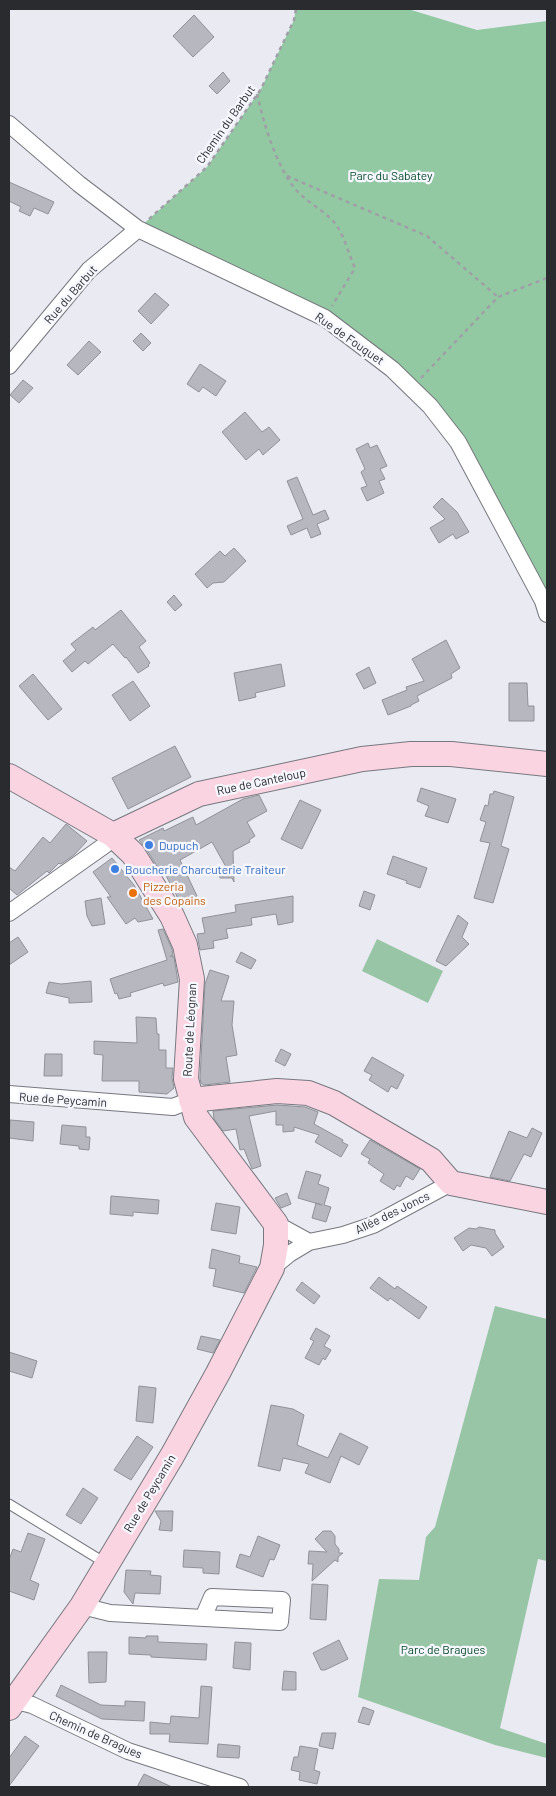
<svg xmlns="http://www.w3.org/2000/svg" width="556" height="1796" font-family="Barlow,sans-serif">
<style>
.green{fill:#98c5a5}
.forest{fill:#92c9a3}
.building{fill:#b7b7bf;stroke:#919299}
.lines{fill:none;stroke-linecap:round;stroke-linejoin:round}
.lane-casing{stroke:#77787f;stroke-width:11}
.street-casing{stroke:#77787f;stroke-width:18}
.secondary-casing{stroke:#77787f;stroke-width:26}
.path{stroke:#9fa0a6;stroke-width:2.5;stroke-dasharray:4 4;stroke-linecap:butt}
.lane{stroke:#fff;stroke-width:9}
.street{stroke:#fff;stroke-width:16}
.secondary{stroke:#fbd4e1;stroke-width:24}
.shop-dot{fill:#3f7fe0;stroke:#f6f7fe;stroke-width:2}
.food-dot{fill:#e8710a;stroke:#f6f7fe;stroke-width:2}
.labels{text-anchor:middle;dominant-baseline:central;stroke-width:4.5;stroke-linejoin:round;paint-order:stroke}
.street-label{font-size:12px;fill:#2a2b2e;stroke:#f6f7fe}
.park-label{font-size:12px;fill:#084b28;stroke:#f6f7fe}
.shop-label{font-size:12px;fill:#366cbe;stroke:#f6f7fe;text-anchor:start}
.food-label{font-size:12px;fill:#c56008;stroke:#f6f7fe;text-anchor:start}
</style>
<rect width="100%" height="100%" fill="#e9eaf2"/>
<!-- green -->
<path class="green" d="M377,939L443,971L428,1003L362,971Z
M495,1306L547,1319V1561L538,1559L500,1728L547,1744V1758L495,1745L358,1697L379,1579L419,1580L426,1537L435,1527Z"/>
<!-- forest -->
<path class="forest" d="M296,9H408L477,30L547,21V614L430,406L325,318L138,229L207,167L261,89L294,20Z"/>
<!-- building -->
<path class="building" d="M194,15L214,37L193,57L173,36Z
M223,72L230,81L217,94L209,86Z
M9,182L54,202L48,214L34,208L30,216L19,211L21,207L9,201Z
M155,293L169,305L151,324L138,311Z
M141,333L151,343L143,351L133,341Z
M89,341L101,352L78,375L67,365Z
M200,364L226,381L216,396L203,387L199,392L187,384Z
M23,380L33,388L19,403L10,395Z
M245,412L262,432L269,427L280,440L263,455L259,449L246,460L222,432Z
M368,443L370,448L377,445L387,466L380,469L385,479L379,481L384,493L367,501L361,488L367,486L361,472L365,469L356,449Z
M297,477L313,515L325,510L329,519L317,524L321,534L311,538L307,528L291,535L287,526L303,519L287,481Z
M442,498L457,512L469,532L456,539L453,534L439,543L430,528L445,519L433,507Z
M234,548L246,561L224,582L213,583L207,588L195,574L220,551L225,556Z
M174,595L182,605L175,611L167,602Z
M121,610L146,641L139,647L150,663L148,665L149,666L138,673L126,657L125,658L113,644L88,664L85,661L72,672L63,661L76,650L71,644L93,627L95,630Z
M446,640L460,668L451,674L452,678L417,696L419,701L411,705V706L388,715L382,700L407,690L406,687L424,681L412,659Z
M281,664L285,686L255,693L256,697L239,701L234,673Z
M369,667L376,683L364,689L356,674Z
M33,674L62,709L48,720L19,686Z
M133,681L150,706L130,721L112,695Z
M509,683H527L528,706H534V721H509Z
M175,746L191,777L128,809L112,778Z
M421,788L456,799L448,823L425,816L429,806L417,801Z
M494,791L514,797L501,846L509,849L493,903L474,898L490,843L480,841L486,822L480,820L485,805L488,806L490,794H493Z
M259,795L267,811L247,822L255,836L249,840L250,842L233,851L234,882L232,878H220L219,868L226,867L212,842L180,860L197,896L181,904L163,870L160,871L145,847L139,840L163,828L164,831L193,817L196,825L243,799Z
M300,800L321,810L302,849L281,839Z
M66,824L87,841L74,855L61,864L59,863L49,873L47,871L17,895L9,888V867L15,871L43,837L50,843Z
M393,856L427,868L420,888L406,883L407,881L387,874Z
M112,858L134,885L153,919L138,922L135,918L126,924L107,897H111L93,872Z
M364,891L375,895L370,910L359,906Z
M293,896V922L278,925L276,914L251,918L252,925L226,929L228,938L213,941L214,948L200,950L197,934L205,933L202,918L236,912L235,905Z
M101,898L105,924L92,926L87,916L85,901Z
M458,915L468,923L462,937L469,944L446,966L436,961Z
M163,929L172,949L173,956H170L174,957L178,982L164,986L163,983L130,993L131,996L119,999L117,993L115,994L110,979L167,960L158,930Z
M18,937L28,952L9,965V943Z
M241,952L256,960L251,969L236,962Z
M210,970L229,976L221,1001H234L232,1025L237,1055L226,1057L230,1082L204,1085L201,1083L200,1078L205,984Z
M91,981L92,1002L69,1003V998L46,993L49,982L61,984Z
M136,1017L156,1018L157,1034H159V1050H166V1068H173L172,1078L174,1088L167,1094L139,1092V1081H102L103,1055L94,1054V1041L137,1043Z
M281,1049L291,1054L285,1066L275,1061Z
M45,1054H62V1076H44Z
M372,1057L404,1075L397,1089L391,1086L388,1092L369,1080L372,1075L364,1071Z
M277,1105L305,1107L318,1112L314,1124L343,1140L342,1142L348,1145L341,1157L315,1142L319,1135L294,1127V1131L283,1132V1125H276V1111L249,1116L261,1166L252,1169L244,1149L240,1150L236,1129L223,1131L214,1119L213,1111Z
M10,1120L34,1122L33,1141L9,1138Z
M62,1125L86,1127V1137H90L89,1150L79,1149V1146L60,1144Z
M532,1128L542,1133L531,1157L524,1154L510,1181L490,1177L509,1131L527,1138Z
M370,1140L420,1169L413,1180L406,1176L400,1187L397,1185L394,1190L380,1181L384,1174L368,1163L370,1159L361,1154Z
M306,1171L321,1175L318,1184L329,1188L324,1205L331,1207L326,1222L312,1218L316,1203L322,1205L298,1198Z
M287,1193L291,1204L281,1208L275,1198Z
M111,1196L159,1200L158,1214L133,1212V1216L110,1214Z
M216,1203L240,1207L236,1234L211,1230Z
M479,1227L495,1230V1233L504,1247L492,1256L486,1248L471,1245L463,1251L454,1238L469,1228L476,1229Z
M212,1249L240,1256L239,1263L257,1267L244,1293L213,1286L216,1269L209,1268Z
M379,1277L395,1289L397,1286L427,1307L419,1319L390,1298L388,1301L370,1288Z
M302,1282L320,1296L314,1304L296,1290Z
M316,1328L330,1336L324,1346L331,1350L325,1360L323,1358L319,1365L305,1358L314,1341L310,1339Z
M201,1336L220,1340L213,1353L197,1349Z
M9,1352L37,1361L32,1378L9,1371Z
M139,1386L156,1388L153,1423L136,1421Z
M271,1405L293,1409L304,1415L297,1445L328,1458L340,1433L368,1447L359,1465L341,1456L330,1483L305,1473L309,1464L283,1458L280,1471L258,1466Z
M137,1436L153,1447L131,1480L114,1470Z
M83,1488L98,1498L81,1524L66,1515Z
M155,1511H173L172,1531L159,1530L161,1521Z
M323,1531H331L335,1536V1544L339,1549V1553H343L338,1557V1562L335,1560L312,1581L313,1564H308L309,1551L327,1552L315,1539Z
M28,1533L45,1539L30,1580L39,1584L34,1600L9,1591V1560L13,1549L21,1552Z
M258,1536L280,1545L274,1560L270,1559L263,1577L236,1567L240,1554L250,1557Z
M184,1550L220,1552L219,1574L203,1573V1568L183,1567Z
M126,1570L151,1571L150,1575L161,1576L160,1594L135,1593L133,1604L124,1592Z
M312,1584L328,1585L326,1620L310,1619Z
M146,1636H158V1642L207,1644L206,1660L151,1657V1655L129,1654V1637L146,1638Z
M339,1640L348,1659L325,1670H321L313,1653Z
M235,1642L251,1643L250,1670L233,1668Z
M88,1652H107L106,1682L89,1683Z
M284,1671L296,1672V1690H282Z
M61,1685L101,1705L125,1706V1701L145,1702L144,1721L102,1719L56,1696Z
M201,1686L212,1687L208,1744L169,1742L170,1734H150V1722L170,1724L171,1716L199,1718Z
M363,1707L374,1711L369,1725L358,1722Z
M322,1733H336L333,1749L319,1746Z
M25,1736L39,1746L9,1786V1758Z
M218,1744L240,1746L239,1758L217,1757Z
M300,1746L318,1749L314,1770L320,1772L317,1784L299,1780L300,1772L291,1770L294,1757H298Z
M144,1774L172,1787H137Z"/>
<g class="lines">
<!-- lane casing -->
<g class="lane-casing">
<path id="lane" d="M9,1504L107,1564"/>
</g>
<!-- street casing -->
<g class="street-casing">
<path id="street" d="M9,124L79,184L138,229L325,318L392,369L430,406L458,442L543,601L547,614
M9,366L89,270L138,229
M9,913L105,845L113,835
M9,1094L173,1107L191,1100
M276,1224L309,1242L343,1235L373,1225L451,1183
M272,1268L289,1254L309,1242
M82,1606L110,1613L280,1622L282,1600L212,1597L203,1618
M9,1699L32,1705L128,1751L240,1787"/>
</g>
<!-- secondary casing -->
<g class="secondary-casing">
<path id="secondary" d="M9,776L113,835L133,854L172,916L185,945L192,979L186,1079L196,1117L276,1224V1245L272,1268L218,1373L172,1456L82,1606L9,1708
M113,835L199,794L362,759L411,754H451L547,764
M191,1100L277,1091L308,1093L334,1103L431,1160L451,1183L547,1202"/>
</g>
<!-- path -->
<path class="path" d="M257,94C264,124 276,166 296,190C307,202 323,210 334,222C343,232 349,255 355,268L332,306
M287,176L427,236L498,297
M149,219L207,167L261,89L294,20L296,9
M421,378L498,297L547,278"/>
<!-- lane -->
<use href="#lane" class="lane"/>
<!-- street -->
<use href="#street" class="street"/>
<!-- secondary -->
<use href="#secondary" class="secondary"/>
</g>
<!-- markers -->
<g class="shop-dot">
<circle cx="149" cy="845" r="5"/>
<circle cx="115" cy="869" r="5"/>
</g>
<circle class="food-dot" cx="133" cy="893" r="5"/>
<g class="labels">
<!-- street labels -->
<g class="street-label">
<text transform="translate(225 124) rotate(-55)">Chemin du Barbut</text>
<text transform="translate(70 294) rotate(-49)">Rue du Barbut</text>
<text transform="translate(350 338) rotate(35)">Rue de Fouquet</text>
<text transform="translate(261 781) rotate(-12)">Rue de Canteloup</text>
<text transform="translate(189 1030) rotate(-87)">Route de Léognan</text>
<text transform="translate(63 1099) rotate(4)">Rue de Peycamin</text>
<text transform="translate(392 1212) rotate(-26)">Allée des Joncs</text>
<text transform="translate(149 1493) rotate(-59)">Rue de Peycamin</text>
<text transform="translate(96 1734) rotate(24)">Chemin de Bragues</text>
</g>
<!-- park labels -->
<g class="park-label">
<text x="391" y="175">Parc du Sabatey</text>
<text x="443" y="1649">Parc de Bragues</text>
</g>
<!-- shop labels -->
<g class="shop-label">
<text x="159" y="845">Dupuch</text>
<text x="125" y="869">Boucherie Charcuterie Traiteur</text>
</g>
<!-- food labels -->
<g class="food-label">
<text x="143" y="886">Pizzeria<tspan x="143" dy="14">des Copains</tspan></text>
</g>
</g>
<!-- border -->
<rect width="556" height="1796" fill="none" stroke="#2a2b2e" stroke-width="20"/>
</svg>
